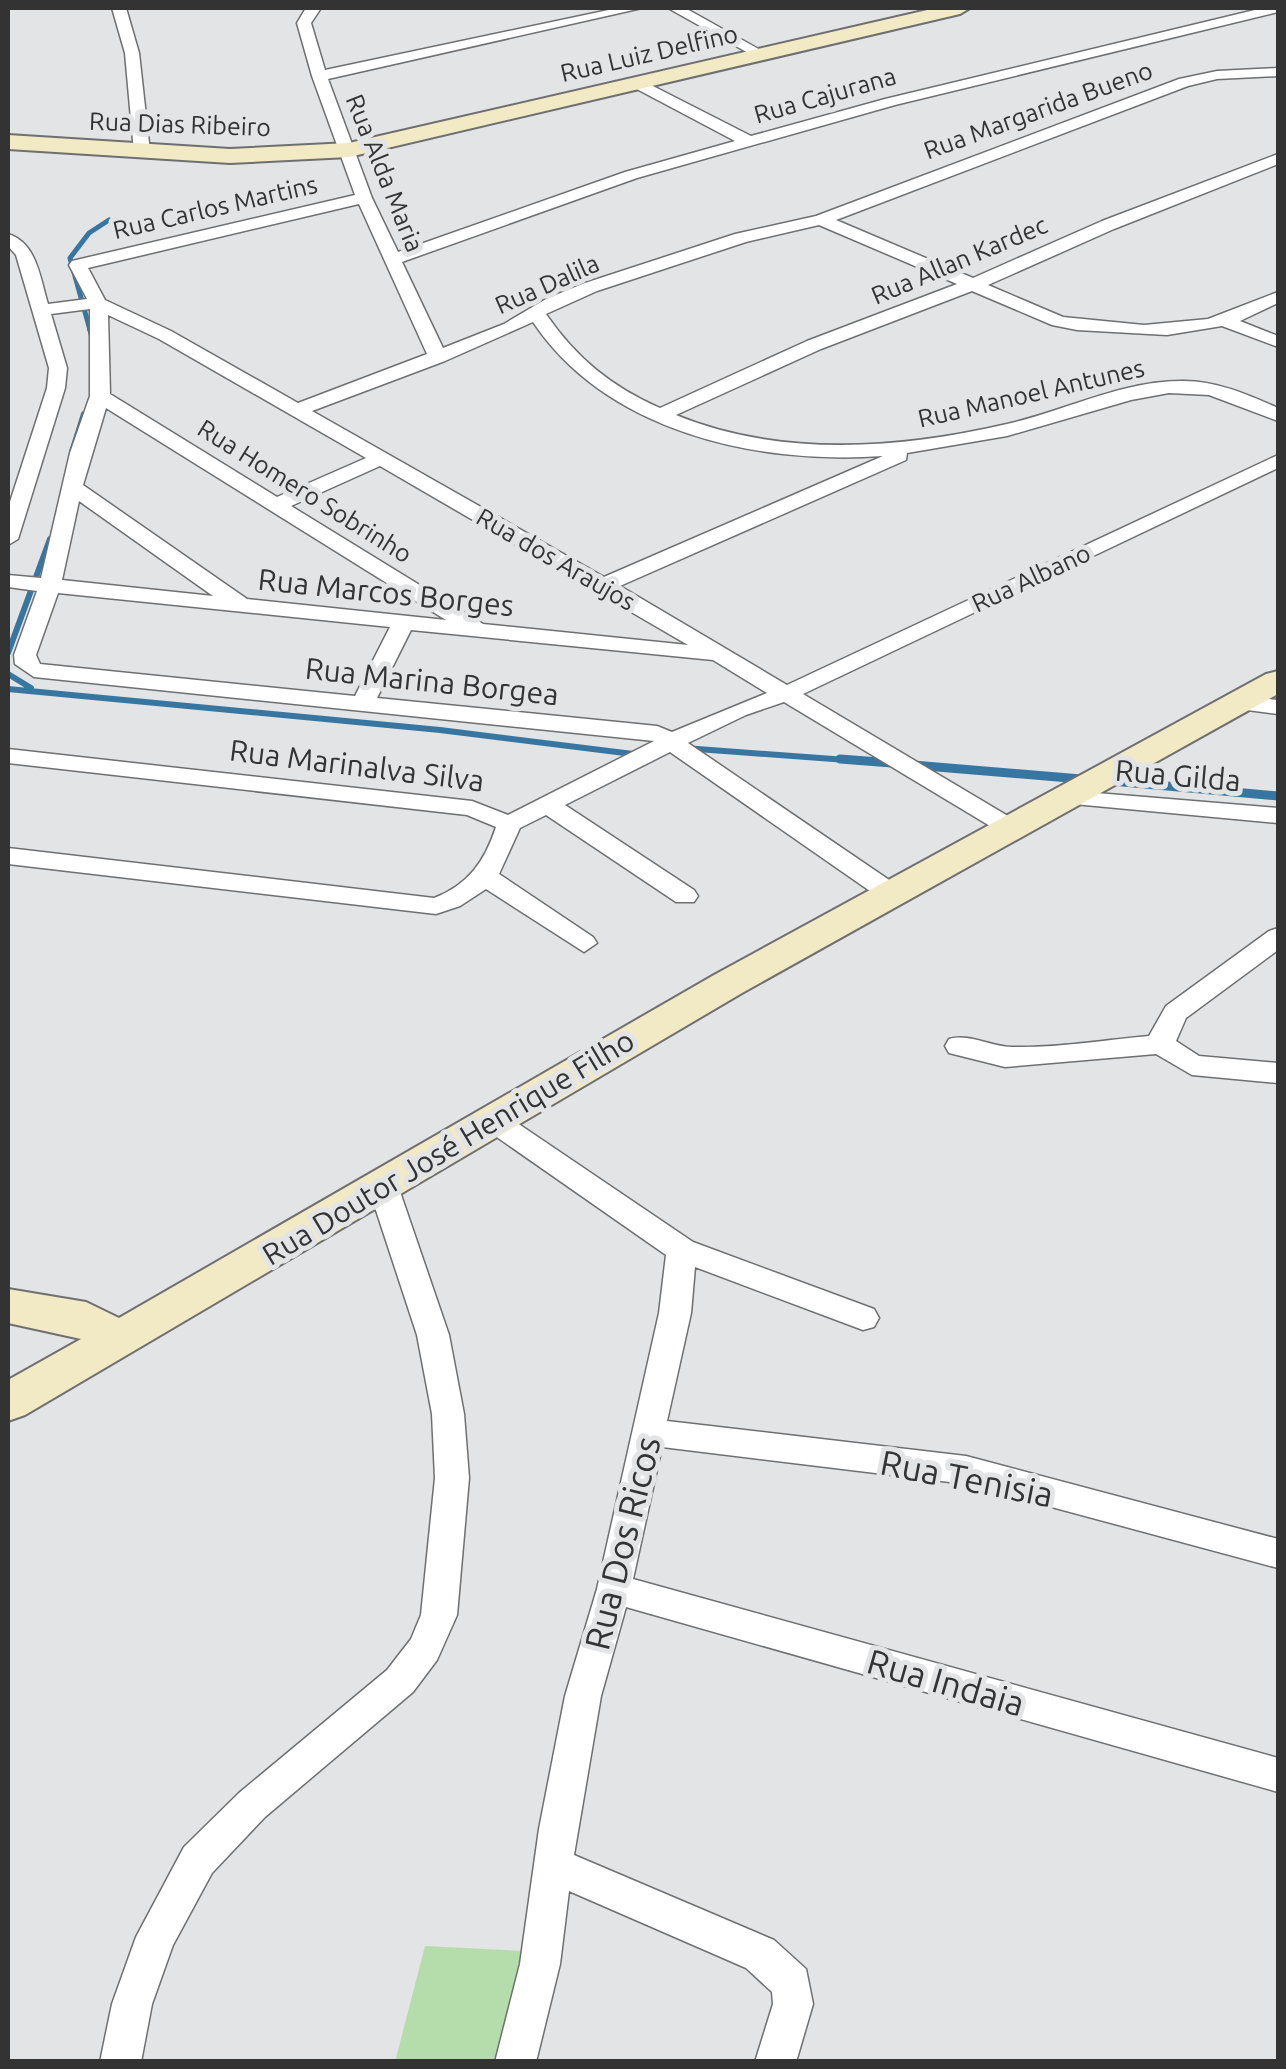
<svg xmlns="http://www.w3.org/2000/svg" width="1286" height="2069" font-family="Ubuntu,sans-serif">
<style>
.green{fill:#b5ddac}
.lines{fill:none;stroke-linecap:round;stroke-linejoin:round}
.stream-far2{stroke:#3776a0;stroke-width:5}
.stream-far1{stroke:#3776a0;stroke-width:6}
.stream{stroke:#3776a0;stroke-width:9}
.street-casing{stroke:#6e6f70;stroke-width:3}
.secondary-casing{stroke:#6e6f70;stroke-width:4}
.street{fill:#fff;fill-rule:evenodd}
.secondary{fill:#f2e9c5;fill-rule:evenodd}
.labels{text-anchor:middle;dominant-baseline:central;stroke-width:10;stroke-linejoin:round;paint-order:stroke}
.far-street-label{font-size:25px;fill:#333;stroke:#e3e4e5}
.street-label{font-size:30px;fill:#333;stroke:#e3e4e5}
.near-street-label{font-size:35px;fill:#333;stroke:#e3e4e5}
</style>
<rect width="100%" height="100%" fill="#e3e4e5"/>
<!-- green -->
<path class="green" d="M425,1946L524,1951L499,2061L395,2062Z"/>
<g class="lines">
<!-- stream-far2 -->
<path class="stream-far2" d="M90,330L70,258L89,233L109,220"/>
<!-- stream-far1 -->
<path class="stream-far1" d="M90,328L92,336
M72,452L84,414
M8,653L50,539
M8,674L31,688
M8,689L440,730L633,754
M684,748L874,762"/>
<!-- stream -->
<path class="stream" d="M840,759L892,763
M913,765L1081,779
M1112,781L1278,796"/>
<!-- street casing -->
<g class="street-casing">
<path id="street" d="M112,8H126L139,53L150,152L142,157L134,152L125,53Z
M306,8H321L311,23L325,70L618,8H642L328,79L372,198L398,252L625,172L735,141L633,87V81H643L751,136L885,99L1263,8H1278V12L895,105L637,178L402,262L443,348L504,324L546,299L585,283L735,234L816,216L1179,79L1217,71L1278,68V76L1217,79L1188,86L836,220L973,278L1102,221L1278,154V164L1114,229L988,285L1063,317L1144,325L1208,319L1278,292V303L1240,321L1278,336V347L1222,326L1167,335L1077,330L1052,325L972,291L821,349L676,415C781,458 899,449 1007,424C1065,411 1123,380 1184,381C1217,381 1249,395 1278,408V421L1209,395L1169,393L1131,400L1007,436L907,453L906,460L620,586L787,685L1278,455V468L803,694L1018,822L1021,827L1018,832H1000L784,702L746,715L688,743L898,886L902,892L898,898H880L670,752L565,805L694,890L698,896L694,902H676L546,815L520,828L499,874L593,937L597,943L584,952L486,889L460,906L436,914L8,864V848L434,898C468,885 485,861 496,827L467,815L8,763V749L472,801L508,815L654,741L34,677L15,664L14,655L37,591L8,587V575L41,578L70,453L90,396V309L51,314L67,368L65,388L18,539L8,545V508L47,388L49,368L16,255L8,246V234C37,243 40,278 48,304L87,299L69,265L72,261L355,195L312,76L297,23ZM359,204L427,354L298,403L171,331L105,300L88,268ZM819,225L957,284L807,341L660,408C612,387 576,358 546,314L597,291L746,242ZM108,315L159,339L366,458L277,497L110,394ZM533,322C607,432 757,465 883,456L604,577L312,411L445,361ZM106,408L446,620L247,599L83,485ZM380,466L688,645L483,624L291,506ZM79,501L213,596L62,580ZM58,593L390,627L355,696L40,664L36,655ZM411,630L713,660L767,693L672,732L657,726L377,698Z
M668,8H685L771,56L759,59Z
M1240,696L1278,700V714L1232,708L1228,703L1232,698Z
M1072,791L1278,808V823L1063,803L1060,798L1063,793Z
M1278,928V950L1186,1018L1176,1041L1199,1056L1278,1063V1083L1192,1075L1156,1054L1005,1067L949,1053L945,1046L949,1039C970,1033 991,1047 1012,1047C1058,1048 1104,1040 1149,1036L1166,1006L1269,931Z
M491,1109L501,1112L693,1242L874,1309L879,1318L874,1327L863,1330L695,1267L691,1313L667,1421L966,1456L1278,1539V1568L966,1484L662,1447L633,1579L1278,1758V1792L626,1607L601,1696L574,1855L774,1940L806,1969L813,2004L796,2062H755L773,2004L772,1992L746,1968L569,1891L560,1964L536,2062H495L520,1964L539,1829L565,1696L597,1589L659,1313L666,1255L481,1126L477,1119L481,1112Z
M382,1172L392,1175L397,1183L449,1335L464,1414L469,1478L457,1615L437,1660L413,1692L265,1817L212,1873L173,1945L152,2004L141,2062H100L112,2004L136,1937L184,1847L239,1793L387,1670L411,1639L421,1615L435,1478L432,1414L417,1335L367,1183L372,1175Z"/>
</g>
<!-- secondary casing -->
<g class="secondary-casing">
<path id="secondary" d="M936,8H970L960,14L349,157L230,163L8,149V135L230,149L349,143Z
M1278,671V694L742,993L25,1415L8,1421V1380L81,1339L8,1323V1289L86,1302L119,1318L714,975L1266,674Z"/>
</g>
<!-- street -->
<use href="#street" class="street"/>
<!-- secondary -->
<use href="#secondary" class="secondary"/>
</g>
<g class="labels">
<!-- far-street labels -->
<g class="far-street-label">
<text transform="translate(649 53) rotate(-13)">Rua Luiz Delfino</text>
<text transform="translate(825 95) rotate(-16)">Rua Cajurana</text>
<text transform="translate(1038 110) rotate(-20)">Rua Margarida Bueno</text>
<text transform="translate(180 124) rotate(2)">Rua Dias Ribeiro</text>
<text transform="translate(385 173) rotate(68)">Rua Alda Maria</text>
<text transform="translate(215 207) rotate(-13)">Rua Carlos Martins</text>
<text transform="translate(959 260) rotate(-23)">Rua Allan Kardec</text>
<text transform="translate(547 284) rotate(-24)">Rua Dalila</text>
<text transform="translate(1031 393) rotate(-13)">Rua Manoel Antunes</text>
<text transform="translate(305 491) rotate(32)">Rua Homero Sobrinho</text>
<text transform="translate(556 559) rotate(30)">Rua dos Araujos</text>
<text transform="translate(1031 578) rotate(-25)">Rua Albano</text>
</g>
<!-- street labels -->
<g class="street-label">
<text transform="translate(386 592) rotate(6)">Rua Marcos Borges</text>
<text transform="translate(432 681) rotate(6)">Rua Marina Borgea</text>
<text transform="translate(357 765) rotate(7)">Rua Marinalva Silva</text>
<text transform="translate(1178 775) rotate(5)">Rua Gilda</text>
<text transform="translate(448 1147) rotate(-31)">Rua Doutor José Henrique Filho</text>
</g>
<!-- near-street labels -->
<g class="near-street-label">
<text transform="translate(967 1478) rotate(11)">Rua Tenisia</text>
<text transform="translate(622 1543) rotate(-76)">Rua Dos Ricos</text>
<text transform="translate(946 1682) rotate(16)">Rua Indaia</text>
</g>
</g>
<!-- border -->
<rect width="1286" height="2069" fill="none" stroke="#333333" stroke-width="20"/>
</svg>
